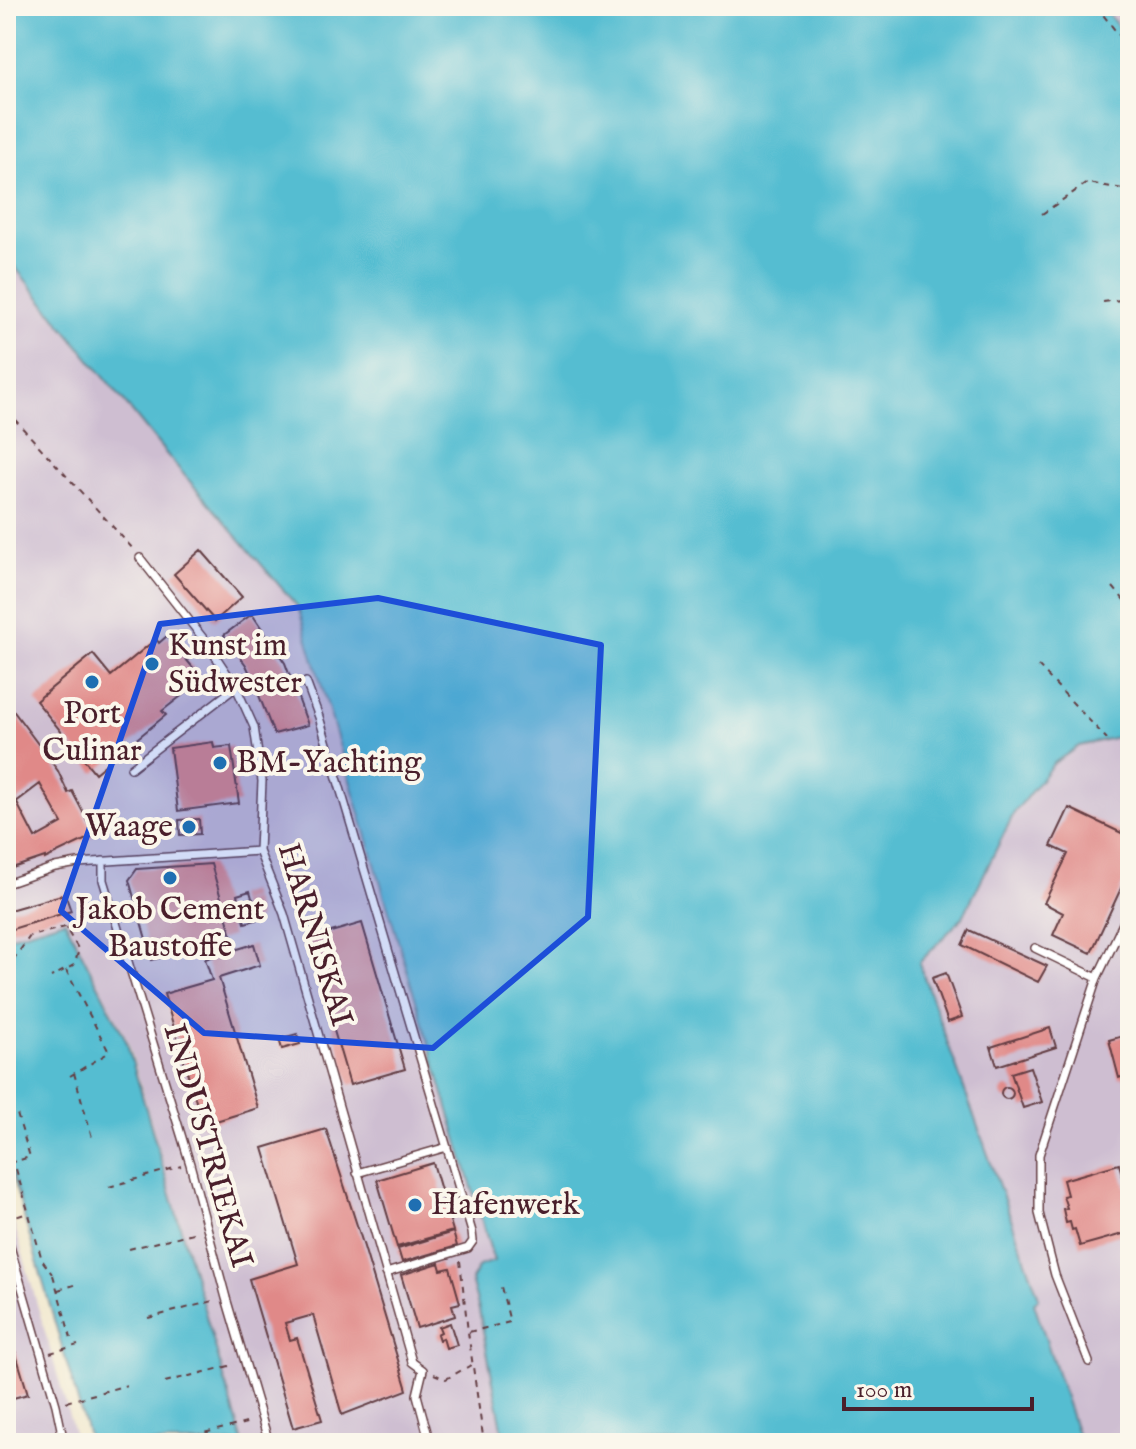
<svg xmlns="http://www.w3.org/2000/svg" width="1136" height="1449" font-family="'IM FELL English',serif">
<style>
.industrial{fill:#cebed1}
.water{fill:#54bdd1;stroke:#4f6e7e;stroke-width:2}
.building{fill:#e08988}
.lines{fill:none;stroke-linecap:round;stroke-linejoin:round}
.service-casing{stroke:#633d43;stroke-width:10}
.path{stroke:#633d43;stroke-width:2;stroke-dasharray:6 6;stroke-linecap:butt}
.service{stroke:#fff;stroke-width:7}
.marked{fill:#1d4ed8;fill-opacity:0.2;stroke:#1d4ed8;stroke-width:6;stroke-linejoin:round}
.poi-dot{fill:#1f6fb2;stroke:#fbf7ec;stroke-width:3}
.labels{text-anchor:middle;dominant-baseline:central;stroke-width:8;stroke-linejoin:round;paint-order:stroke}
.poi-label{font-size:32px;fill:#4a1f2b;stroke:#fbf7ec;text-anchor:start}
.street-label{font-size:32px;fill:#4a1f2b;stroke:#fbf7ec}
</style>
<rect width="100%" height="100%" fill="#fbf7ec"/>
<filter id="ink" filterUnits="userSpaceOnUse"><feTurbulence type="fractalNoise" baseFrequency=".0125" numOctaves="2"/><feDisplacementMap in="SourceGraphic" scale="16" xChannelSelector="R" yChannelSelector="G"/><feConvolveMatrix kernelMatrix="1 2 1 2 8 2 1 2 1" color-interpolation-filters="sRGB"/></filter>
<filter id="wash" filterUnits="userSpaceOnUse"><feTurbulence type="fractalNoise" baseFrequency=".006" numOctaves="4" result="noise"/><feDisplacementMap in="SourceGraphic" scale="32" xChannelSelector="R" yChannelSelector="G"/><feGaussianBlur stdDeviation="1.8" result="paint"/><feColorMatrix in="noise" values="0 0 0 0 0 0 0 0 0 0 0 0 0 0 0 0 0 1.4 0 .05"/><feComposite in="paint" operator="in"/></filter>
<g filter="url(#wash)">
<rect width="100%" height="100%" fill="#f1e8cd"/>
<!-- industrial -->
<path class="industrial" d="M1102,6H1130V42Z
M6,257L167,456L298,607L494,1261L479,1266L471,1280L479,1310L505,1443H243L128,1041L66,920L6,938Z
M1130,734V1443H1080L1034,1302L1039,1297L919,963L963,917L1014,813L1054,763L1079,746Z
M6,1196L77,1443H6Z"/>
<!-- water -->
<path class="water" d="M6,6H1102L1130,42V734L1079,746L1054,763L1014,813L963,917L919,963L1039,1297L1034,1303L1080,1443H505L479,1310L471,1280L479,1266L494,1261L298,607L168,456L6,256Z
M65,920L126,1040L243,1443H90L6,1155V938Z"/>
<g id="blocks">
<!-- building -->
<path class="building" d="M1118,6L1130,8V25L1116,7Z
M201,550L242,597L215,621L174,574Z
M252,614L285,663L308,725L274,734L253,680L246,665L224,635Z
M167,636L199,675L191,682L194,686L162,711L166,715L95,773L36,701L93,654L111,676L156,639L159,643Z
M6,701L58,771L68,793L72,791L95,835L45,859V857L6,870V809L17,803L35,838L62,823L40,784L16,802L6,789Z
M213,742L214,748L231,746L239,803L178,811L170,748Z
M1069,808L1130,837V869L1091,953L1053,935L1063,913L1044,903L1068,854L1051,846Z
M199,819L200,834L180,835L179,820Z
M211,864L232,936L152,960L129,880L137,869Z
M250,891L252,898L239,902L237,895Z
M65,894L71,911L6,931V911Z
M253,899L259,919L245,923L239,903Z
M362,923L405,1069L350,1085L307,939Z
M969,930L1047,966L1038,982L962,945Z
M254,944L260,965L219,978L258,1108L203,1125L164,994L212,980L205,959Z
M946,973L962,1017L948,1022L932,978Z
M1050,1028L1056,1047L997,1066L991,1047Z
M297,1034L300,1044L282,1049L279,1039Z
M1130,1034V1095H1129L1124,1076L1119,1078L1109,1040Z
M1030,1067L1042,1102L1023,1108L1011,1073Z
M1001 1093a6 6 0 1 1 12 0a6 6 0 1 1-12 0Z
M326,1129L364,1247L407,1390L342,1415L313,1315L285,1323L290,1340L297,1338L322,1420L293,1428L249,1279L298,1264L263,1148Z
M433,1163L453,1231L397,1247L377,1180Z
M1119,1164L1130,1202V1232L1080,1246L1075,1229L1072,1230L1070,1222L1066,1223L1063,1209L1067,1208L1063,1196L1067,1195L1063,1180Z
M453,1232L457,1246L402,1262L398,1249Z
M439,1263L441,1270L450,1268L460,1303L452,1305L455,1316L417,1328L401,1275Z
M6,1285L13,1305L6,1306Z
M6,1321L28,1394L6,1400Z
M450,1323L457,1345L446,1348L443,1338L439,1340L437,1334L441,1332L439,1327Z"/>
</g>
</g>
<g filter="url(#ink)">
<use href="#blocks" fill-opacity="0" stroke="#633d43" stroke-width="2"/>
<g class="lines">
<!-- service casing -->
<g class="service-casing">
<path id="service" d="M140,558L206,642L236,687L254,727L262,781L259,851L284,914L412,1362L423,1370L417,1395L430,1443
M306,682L319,717L472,1232L473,1241L468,1248L386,1273
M131,768L236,687
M103,861V880L190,1164L226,1298L269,1443
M6,884L55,867L78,863L259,851
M1035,948L1097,978
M357,1173L447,1147
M6,1233L56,1405L64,1443
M1089,1362L1055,1275L1039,1213V1155L1097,978L1130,909
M46,1443L63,1437"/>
</g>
<!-- path -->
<path class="path" d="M1096,6L1130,49
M1042,214L1087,183L1130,190
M1103,302L1130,299
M6,410L135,551
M1113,587L1130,607
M1038,666L1107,739
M66,929L75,922L89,918
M6,970L30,936L65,927L79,950L74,965L51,977
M66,970L110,1054
M74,1073L93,1141
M70,1076L108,1053
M6,1117L17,1114L30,1157L6,1164
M16,1169L42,1260L52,1274
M109,1187L181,1166
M6,1220L28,1213
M129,1249L197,1232
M460,1261L468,1332L484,1443
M53,1275L71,1338
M58,1290L74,1285
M148,1318L217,1300
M469,1332L510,1322L501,1287
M50,1353L78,1345
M434,1374L446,1379L471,1365
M165,1382L233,1365
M66,1402L127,1385
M182,1438L251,1422"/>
<!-- service -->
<use href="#service" class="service"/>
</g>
</g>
<!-- marked area -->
<path class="marked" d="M378,598L601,645L588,917L433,1048L204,1033L61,911L160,624Z"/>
<!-- markers -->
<g class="poi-dot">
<circle cx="152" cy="664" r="8"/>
<circle cx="92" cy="682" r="8"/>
<circle cx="220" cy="763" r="8"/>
<circle cx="189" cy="827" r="8"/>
<circle cx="170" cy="878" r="8"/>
<circle cx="415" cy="1205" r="8"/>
</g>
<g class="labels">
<!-- poi labels -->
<g class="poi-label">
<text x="168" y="646">Kunst im<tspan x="168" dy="37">Südwester</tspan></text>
<text x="92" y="714" text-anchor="middle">Port<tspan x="92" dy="37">Culinar</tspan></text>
<text x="236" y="763">BM-Yachting</text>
<text x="173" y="827" text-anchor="end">Waage</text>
<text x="170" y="910" text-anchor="middle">Jakob Cement<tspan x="170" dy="37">Baustoffe</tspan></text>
<text x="431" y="1205">Hafenwerk</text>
</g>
<!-- street labels -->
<g class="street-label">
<text transform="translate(314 935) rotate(73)">HARNISKAI</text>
<text transform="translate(207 1146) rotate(74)">INDUSTRIEKAI</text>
</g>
</g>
<!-- margin -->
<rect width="1136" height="1449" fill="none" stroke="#fbf7ec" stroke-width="32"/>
<!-- scale -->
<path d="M844 1397v12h188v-12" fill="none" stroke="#4a1f2b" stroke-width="4"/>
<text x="856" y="1397" font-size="24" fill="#4a1f2b" stroke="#fbf7ec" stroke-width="6" paint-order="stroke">100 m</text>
</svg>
